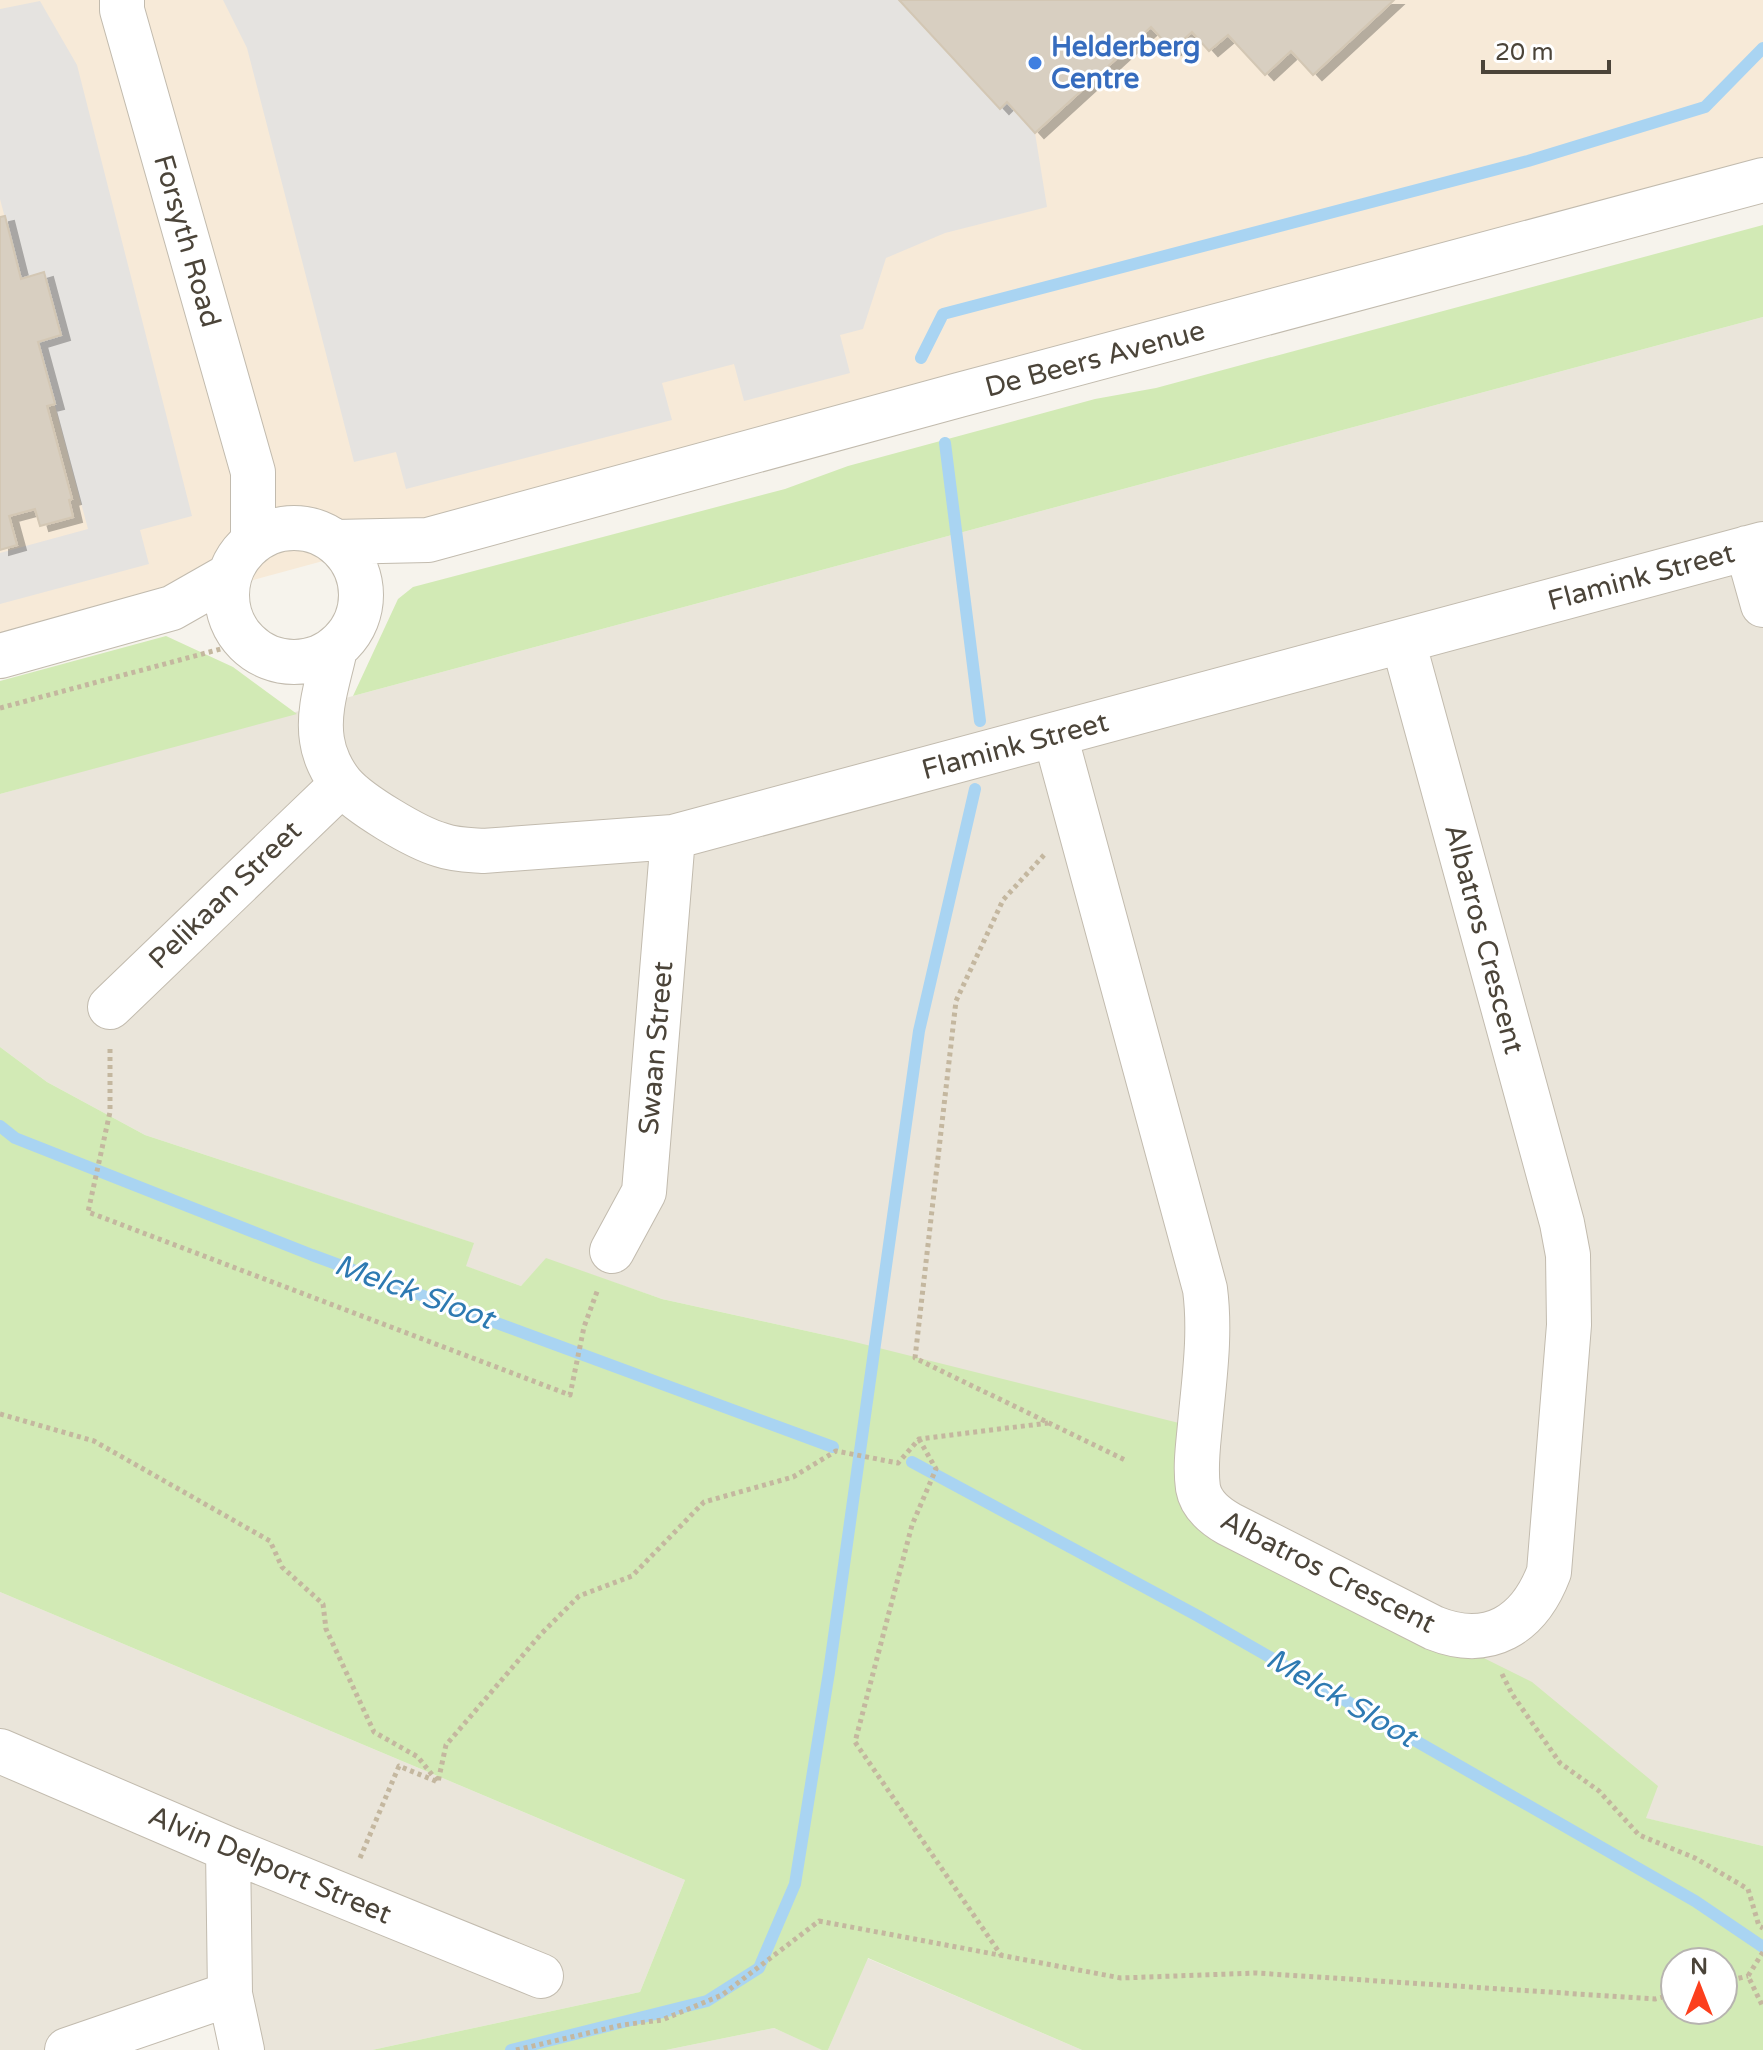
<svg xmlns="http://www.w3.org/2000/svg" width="1763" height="2050" font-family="'Varela Round',sans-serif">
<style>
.residential{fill:#eae5da}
.commercial{fill:#f7ead8}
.green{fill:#d2eab5;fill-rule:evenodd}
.parking{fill:#e5e3e0}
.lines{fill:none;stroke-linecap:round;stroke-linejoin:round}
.stream{stroke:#a9d4f2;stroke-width:12}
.building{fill:#d8cfc1;stroke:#d3c7b4;stroke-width:2;filter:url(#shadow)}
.minor-casing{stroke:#c2bbae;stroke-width:46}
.path{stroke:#c4b79f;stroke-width:5;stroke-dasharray:4 4;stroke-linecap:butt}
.minor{stroke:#fff;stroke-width:44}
.shop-dot{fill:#3f7fe0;stroke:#fff;stroke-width:3}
.labels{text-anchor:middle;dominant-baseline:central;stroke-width:6;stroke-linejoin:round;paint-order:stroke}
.shop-label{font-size:28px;font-weight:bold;fill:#366cbe;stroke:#fff;text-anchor:start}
.street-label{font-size:28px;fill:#4b4439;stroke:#fff}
.water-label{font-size:30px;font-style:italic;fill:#2e7ab2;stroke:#fff}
</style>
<defs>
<filter id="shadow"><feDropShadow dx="9" dy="5" stdDeviation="0" flood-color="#0004"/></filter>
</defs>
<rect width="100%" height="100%" fill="#f6f3ec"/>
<!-- residential -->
<path class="residential" d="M1763,317V1846L1645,1818L1230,1532L925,1363L843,1339L662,1299L546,1259L521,1286L465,1266L473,1243L145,1135L47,1082L0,1047V794L353,696Z
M0,1592L685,1880L640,1992L372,2050H237L220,1994L52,2050H0Z
M867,1958L1082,2050H828Z
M774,2028L823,2050H666Z"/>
<!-- commercial -->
<path class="commercial" d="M0,0H1763V169L0,649Z"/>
<!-- green -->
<path class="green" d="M1763,225V317L353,696L398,599L413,587L785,489L848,466L1095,399L1156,388Z
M166,636L233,667L297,714L0,794V681Z
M0,1047L47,1082L145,1135L474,1243L466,1266L521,1286L546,1258L662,1299L843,1339L1195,1427L1230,1532L1532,1682L1658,1786L1646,1818L1763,1846V2050H1082L868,1958L828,2050H822L774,2028L666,2050H372L640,1992L685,1880L0,1592ZM1675,1962H1723V2010H1675Z"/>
<!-- parking -->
<path class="parking" d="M223,0H899L1000,109L1007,102L1035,133L1047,207L945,233L886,258L863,329L840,335L850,373L744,401L734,364L662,383L672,420L406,489L396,452L354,462L247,48Z
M40,1L77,65L192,516L140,530L149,564L0,604V553L88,529L38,342L61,335L44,273L21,279L0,199V9Z"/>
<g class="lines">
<!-- stream -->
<path class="stream" d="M921,358L943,314L1528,161L1705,107L1763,48
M945,443L980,721
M0,1126L15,1138L312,1255L833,1447
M912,1462L1198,1616L1695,1901L1763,1947
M511,2050L707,2001L759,1968L795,1884L829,1672L919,1031L975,789"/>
</g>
<!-- building -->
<path class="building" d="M899,0H1394L1313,75L1291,51L1265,75L1228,35L1209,51L1192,32L1172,50L1151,27L1035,133L1007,102L1000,109Z
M5,216L21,279L44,272L61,335L38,342L55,404L47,406L72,499L69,500L73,517L40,526L35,509L9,516L17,545L0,550V217Z"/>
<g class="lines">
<!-- minor casing -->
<g class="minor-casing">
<path id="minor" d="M122,0V10L253,472V542
M227 595a67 67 0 1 1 134 0a67 67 0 1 1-134 0Z
M335,542L428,540L959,395L1763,180
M1747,548L1763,605
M335,649C329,678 317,710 322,740C324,755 332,772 342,784C359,804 416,838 441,845C455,850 469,850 483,851L673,837L1763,544
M0,656L172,608L230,575
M1055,735L1205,1289C1211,1335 1204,1380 1200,1425C1198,1446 1195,1467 1198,1488C1201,1505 1215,1516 1229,1524L1434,1628C1489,1650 1529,1625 1549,1572L1569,1325L1568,1255L1562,1223L1403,641
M110,1007L342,784
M612,1251L644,1192L673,837
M0,1751L228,1849L541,1976
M228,1849L230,1994L242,2050
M67,2050L230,1994"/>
</g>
<!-- path -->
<path class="path" d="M0,708L247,642
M1044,855L1003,900L956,1001L915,1358L1127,1461
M110,1049V1112L88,1212L570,1395L584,1327L598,1289
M0,1414L94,1441L270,1541L282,1567L323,1604L326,1629L374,1732L418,1757L437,1781
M919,1439L936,1469L912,1525L855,1742L1001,1955
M1502,1674L1512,1694L1560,1763L1599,1791L1639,1835L1695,1858L1748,1889L1759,1926L1763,1928
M360,1858L399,1766L438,1782L446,1745L541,1634L579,1596L632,1576L704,1502L793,1477L836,1451L898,1463L919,1439L1048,1423
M1763,1952L1748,1976L1763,2007
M1723,1982L1748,1976
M516,2050L622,2025L662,2020L722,1995L819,1921L1121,1978L1256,1973L1655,1999L1675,1994"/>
<!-- minor -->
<use href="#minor" class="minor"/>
</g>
<!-- markers -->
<circle class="shop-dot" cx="1035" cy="63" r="8"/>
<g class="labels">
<!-- shop labels -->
<g class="shop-label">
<text x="1051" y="47">Helderberg<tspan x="1051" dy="32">Centre</tspan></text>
</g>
<!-- street labels -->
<g class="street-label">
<text transform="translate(187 241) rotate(74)">Forsyth Road</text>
<text transform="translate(1095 359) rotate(-15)">De Beers Avenue</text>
<text transform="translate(1641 577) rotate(-15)">Flamink Street</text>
<text transform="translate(1015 746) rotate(-15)">Flamink Street</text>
<text transform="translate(225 895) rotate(-44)">Pelikaan Street</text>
<text transform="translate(1484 939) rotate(75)">Albatros Crescent</text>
<text transform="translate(656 1048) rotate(-85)">Swaan Street</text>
<text transform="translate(1328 1572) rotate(27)">Albatros Crescent</text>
<text transform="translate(270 1865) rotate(23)">Alvin Delport Street</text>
</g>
<!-- water labels -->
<g class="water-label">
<text transform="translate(414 1292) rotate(20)">Melck Sloot</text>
<text transform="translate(1341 1698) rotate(30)">Melck Sloot</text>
</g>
</g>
<!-- north arrow -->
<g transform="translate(1699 1986)"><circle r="38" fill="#ffffff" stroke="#b7b4b0" stroke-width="2"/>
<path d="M0-6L14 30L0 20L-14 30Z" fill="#fc3f1d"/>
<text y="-12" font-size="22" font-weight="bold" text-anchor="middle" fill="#4b4439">N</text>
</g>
<!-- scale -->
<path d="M1483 60v12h126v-12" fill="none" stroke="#4b4439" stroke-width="4"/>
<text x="1495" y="60" font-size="24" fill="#4b4439" stroke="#ffffff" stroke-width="6" paint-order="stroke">20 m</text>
</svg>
